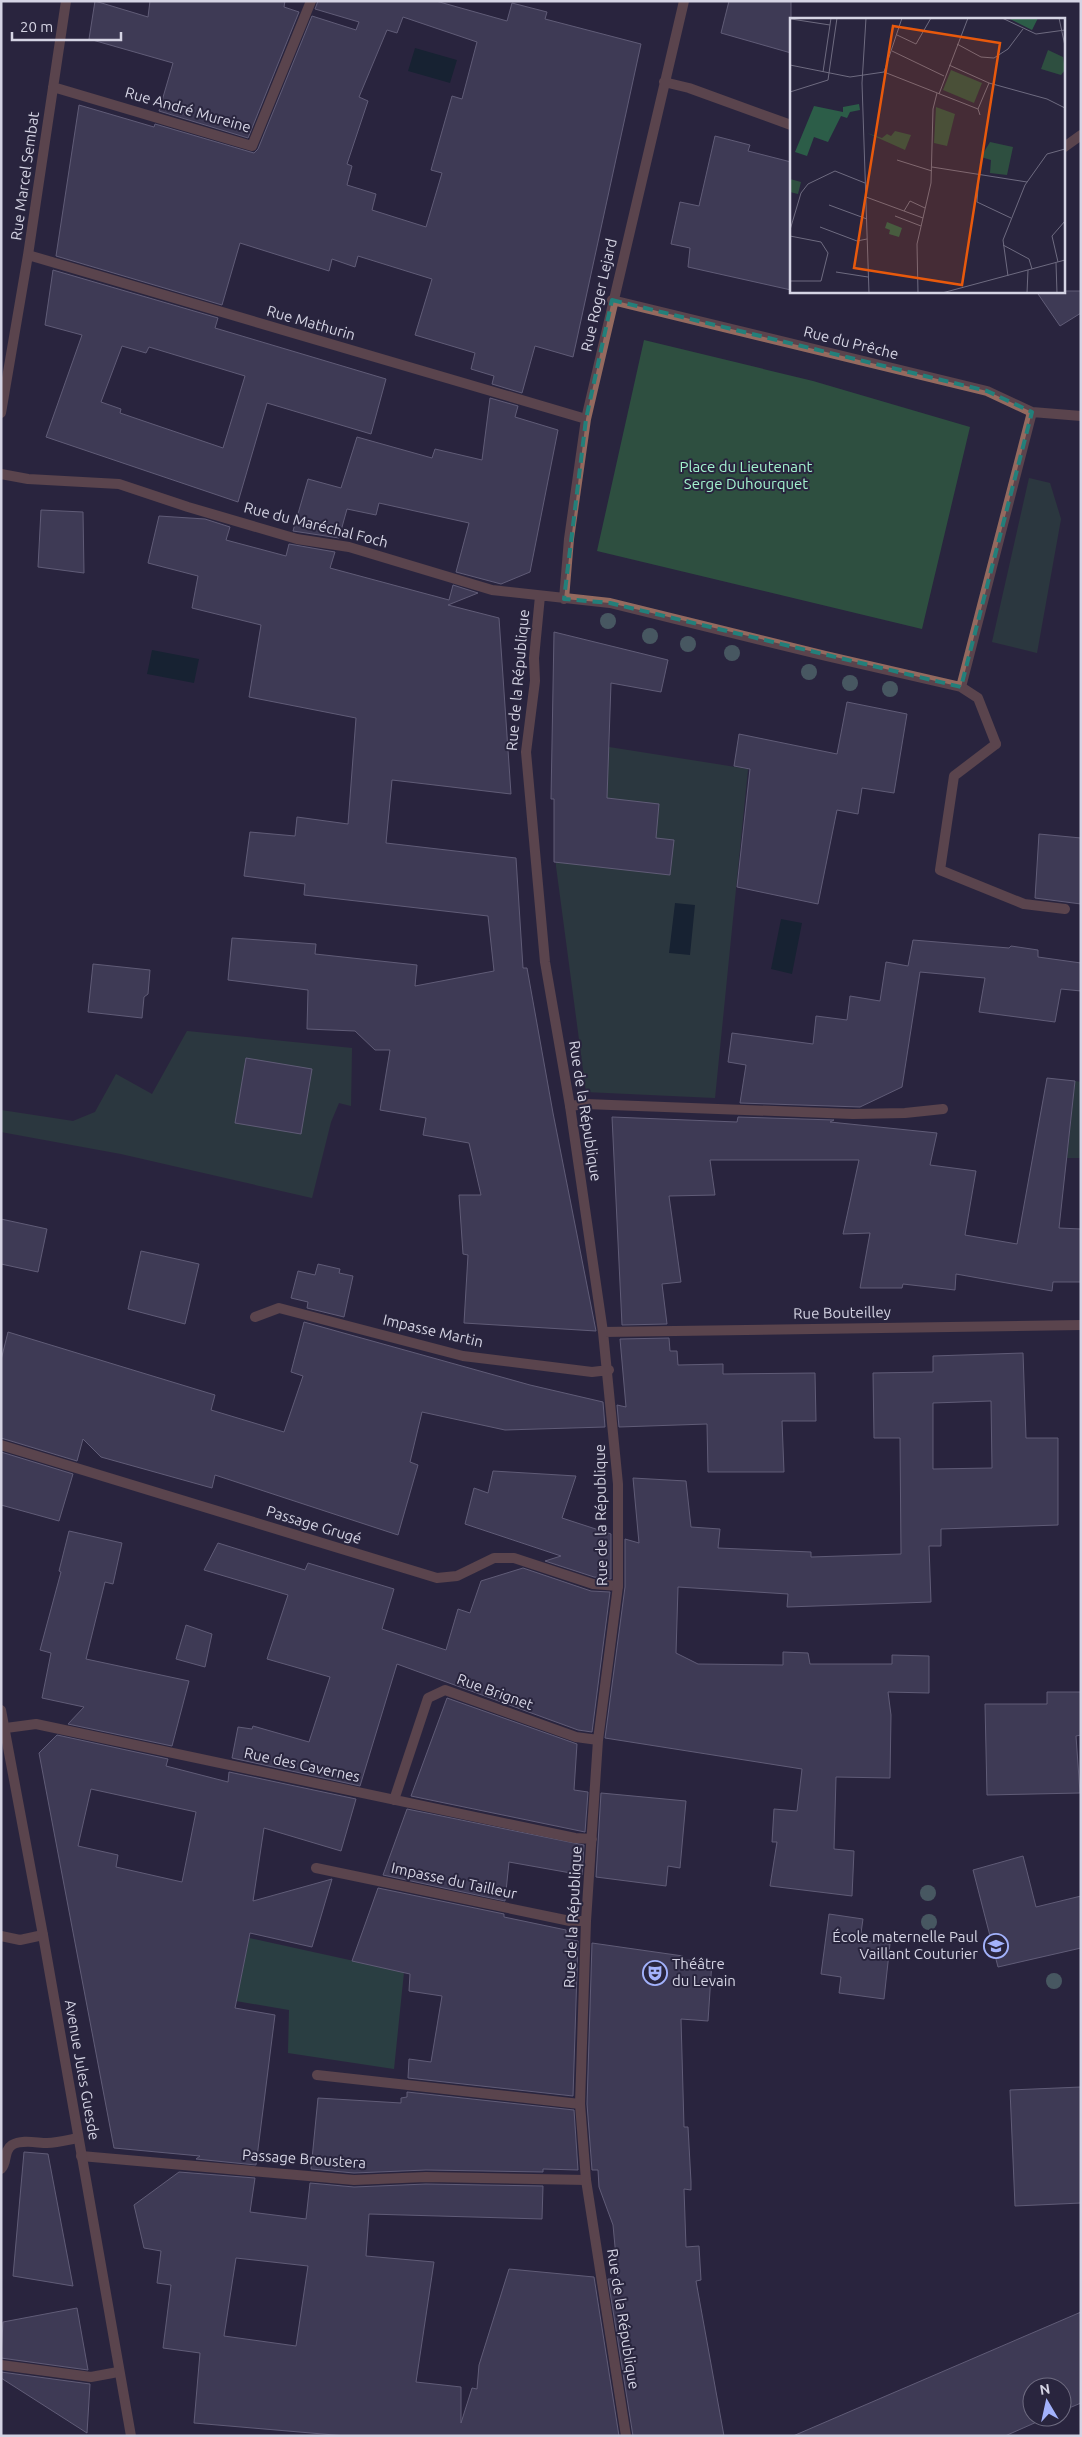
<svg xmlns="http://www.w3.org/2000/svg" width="1082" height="2437" font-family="Ubuntu,sans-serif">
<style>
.green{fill:#2e4f40}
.forest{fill:#2c5d48}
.water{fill:#001f25}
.building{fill:#585671;stroke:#a19ebc;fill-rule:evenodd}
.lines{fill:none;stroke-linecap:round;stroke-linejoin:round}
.service{stroke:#946a5f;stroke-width:10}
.minor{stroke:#946a5f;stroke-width:10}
.tertiary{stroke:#946a5f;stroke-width:10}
.tree{fill:#6c968d}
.marked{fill:none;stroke:#237f7a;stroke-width:4;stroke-dasharray:10 6;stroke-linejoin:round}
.labels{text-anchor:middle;stroke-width:4;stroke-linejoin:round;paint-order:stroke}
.street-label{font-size:15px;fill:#d5d4e4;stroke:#29253e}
.park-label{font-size:15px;fill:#a3f3ce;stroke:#29253e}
.poi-label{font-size:15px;fill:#d5d4e4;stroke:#29253e;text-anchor:end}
.inset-road{fill:none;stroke:#6e6b80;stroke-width:1}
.view{fill:#e8590c;fill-opacity:0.15;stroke:#e8590c;stroke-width:2.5}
.inset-edge{fill:none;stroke:#d5d4e4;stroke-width:2.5}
</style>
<rect width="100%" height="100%" fill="#29253e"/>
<path class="green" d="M644,340L813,381L970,427L922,629L597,551Z
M1029,478L1050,483L1061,519L1037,653L992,642Z
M553,733L609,747L748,769L715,1098L586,1092L556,866Z
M187,1031L352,1048L351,1106L339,1103L331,1122L312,1198L121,1154L1,1132V1110L73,1121L95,1112L116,1074L152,1094Z
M1075,1081L1081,1082V1158H1067Z"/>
<path class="forest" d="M249,1938L404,1972L394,2069L288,2053L289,2010L236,2001Z"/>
<path class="water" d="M415,48L457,60L450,83L408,71Z
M152,650L199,659L194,683L147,674Z
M675,903L695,905L690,955L669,953Z
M781,919L802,923L792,974L771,969Z"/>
<path class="building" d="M95,1L148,17L150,1H285L284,7L299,12L248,138L159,111L173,63L89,39Z
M318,1H436L507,21L512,3L547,12L545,19L641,44L573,357L535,346L522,393L492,384L494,376L471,369L475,353L415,335L432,279L358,256L355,267L332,259L329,271L240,243L222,305L56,256L79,105L154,127L155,124L254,153L258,149L312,16L356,30L359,22L315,9ZM403,17L477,42L462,99L452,96L431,170L442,173L426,227L372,210L376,194L347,185L352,166L347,164L368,101L359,97L387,30L397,33Z
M729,1H791V53L721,33Z
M715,136L750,145L748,151L791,162V290L688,267L690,248L671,244L680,202L699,206Z
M53,270L218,318L215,328L386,379L371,434L267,403L238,502L46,437L82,335L45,325ZM122,346L146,353L149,347L245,376L223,448L120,413L121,409L101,402Z
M1036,291H1081V313L1060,326Z
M490,398L518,406L515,417L558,430L530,572L501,584L456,572L469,523L379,503L376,515L347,509L339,538L293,531L308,479L341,488L357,437L432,458L435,449L482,460Z
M41,510L83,512L84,573L38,567Z
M159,516L205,519L230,527L226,540L286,556L289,544L335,552L330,568L449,600L453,585L478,593L448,605L499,618L511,794L392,780L386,843L516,858L523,968H527L553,1113L596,1331L464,1323L468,1255L463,1254L459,1195H481L469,1143L423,1135L426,1118L380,1110L390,1050H375L355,1031L307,1029L308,990L228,980L232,938L316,944L315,954L417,965L415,986L494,971L488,916L304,895L305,884L244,876L250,832L295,836L297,817L348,824L356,718L249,697L261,625L192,608L198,576L148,563Z
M554,632L668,660L661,692L611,683L607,798L659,804L656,838L674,840L670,875L554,862V799H551Z
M847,702L907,714L894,793L862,788L858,814L837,810L818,904L737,887L750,769L734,766L739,734L837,754Z
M1039,834L1081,838V904L1035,898Z
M913,940L1009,948L1011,946L1038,950V957L1081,963V991L1061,989L1055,1022L979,1012L985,978L920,972L902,1087L860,1107L740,1103L746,1065L728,1062L732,1033L813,1044L816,1016L847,1020L850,996L880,1001L886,962L908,966Z
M93,964L150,970L148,994L144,997L142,1018L88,1012Z
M246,1058L312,1069L301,1134L235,1123Z
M1047,1078L1075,1081L1059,1228L1081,1229V1282H1053L1052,1291L956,1274L955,1290L903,1284L902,1288H860L870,1233L843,1234L859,1160H710L715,1195L669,1196L681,1282L662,1284L667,1324L622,1325L612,1117L737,1122L738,1117L834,1120L830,1122L937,1133L930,1165L976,1171L965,1235L1017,1244Z
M1,1219L47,1229L38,1272L1,1264Z
M141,1251L199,1264L185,1324L128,1309Z
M318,1264L340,1269L339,1273L353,1276L344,1317L307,1308L308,1302L291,1298L298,1271L315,1275Z
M304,1322L530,1385L603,1402L605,1427L505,1430L422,1412L410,1462L418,1465L398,1535L215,1475L212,1488L101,1457L83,1439L77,1461L1,1438V1360L8,1332L215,1395L211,1410L284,1432L303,1376L291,1372Z
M669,1338L670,1351H677L678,1365L723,1364V1374L815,1373L816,1421H782L784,1472H708L707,1424L619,1427L617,1405L626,1407L620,1339Z
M1023,1353L1026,1438H1058V1525L941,1529V1546H929L931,1602L787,1607L788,1594L678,1587L676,1653L698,1664L783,1665V1652L808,1653L810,1664H892V1655L929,1656V1693L888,1692L891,1715L890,1778L836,1777L834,1849L854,1851L852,1896L770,1886L777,1842H772L774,1809L797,1811L802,1769L605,1738L625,1587V1539L639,1543L633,1478L686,1481L691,1527L720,1529L718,1548L811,1552V1557L901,1554L900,1438H874L873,1373L933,1372V1356ZM991,1401L992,1468L933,1469V1403Z
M1,1452L73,1474L59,1521L1,1505Z
M493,1471L576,1476L562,1518L611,1534V1579L594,1577L545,1561L561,1556L465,1524L474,1488L488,1493Z
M69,1531L122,1543L113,1584L105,1582L86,1659L189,1681L172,1746L68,1724L84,1707L42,1698L51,1653L40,1650L61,1572L59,1571Z
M218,1543L305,1570L308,1563L394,1589L382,1629L446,1650L458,1609L470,1613L481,1581L523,1568L591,1591L610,1592L592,1732L578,1730L397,1664L360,1786L232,1758L238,1727L252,1729L253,1726L309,1742L330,1677L267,1659L288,1595L204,1570Z
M186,1625L212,1634L205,1667L176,1659Z
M1047,1692H1081V1735L1076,1736L1080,1793L987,1795L985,1704H1047Z
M447,1698L577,1744L574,1790L588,1792L585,1832L411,1796Z
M57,1735L168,1759L166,1766L228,1782L229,1772L356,1799L341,1851L264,1828L253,1901L332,1879L312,1947L250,1933L235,2008L275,2015L256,2165L196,2159L200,2156L114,2148L39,1753ZM91,1789L196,1812L182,1882L116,1867L118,1855L78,1846Z
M601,1793L686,1801L680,1868L668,1866L666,1886L596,1877Z
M407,1809L584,1845L582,1875L509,1862L505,1901L383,1875Z
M1023,1856L1036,1907L1081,1896V1948L998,1967L973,1870Z
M378,1888L504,1914V1917L566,1930V1939L578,1941L573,2096L408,2078L409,2059L431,2062L442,1996L409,1991L410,1974L352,1961Z
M829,1914L863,1919L860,1940L890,1944L884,1999L839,1993L841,1977L821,1974Z
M592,1943L683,1956V1960L712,1961L708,2021L681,2019L684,2127H688L691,2182V2190L684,2189L686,2247L699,2246L701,2280L696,2281L724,2436H633L608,2279H618L613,2225L599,2187L598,2170H592L587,2104Z
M1081,2087V2203L1015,2206L1010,2090Z
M407,2092L574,2110L578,2170L543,2169V2172L426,2170L354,2173L311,2169L318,2098L401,2103V2098L407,2097Z
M24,2152L48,2154L73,2286L13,2276Z
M179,2172L255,2178L250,2212L306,2219L310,2183L354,2187L426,2184L543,2186L542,2219L369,2214L366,2256L434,2262L416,2382L461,2387V2423L472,2388L477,2389L479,2365L509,2269L594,2277L619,2436H346L194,2423L200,2353L163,2348L171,2285L157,2283L161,2251L144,2248L134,2205ZM236,2258L308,2266L296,2346L224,2336Z
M77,2308L88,2370L1,2358L3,2322Z
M1081,2312V2403L1062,2411V2387H1032V2417H1048L1039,2421L1005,2436H793Z
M1,2372L90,2384L87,2433L1,2378Z"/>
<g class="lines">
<path class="service" d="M996,744L954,776L940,870L1024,904L1065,909
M570,1106L585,1104L853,1114L905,1113L943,1109
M1,1445L437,1578L457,1576L494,1558H514L593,1584L618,1586
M317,2075L580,2104
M81,2156L354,2180L426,2177L586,2180
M1,2365L91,2377L118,2372"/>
<path class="minor" d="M664,82L689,88L791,125
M53,87L252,146L311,1
M1063,148L1081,135
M28,255L586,419
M612,300L987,391L1032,412L1081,416
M1,413L28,255L66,1
M1,474L28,479L119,484L188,507L297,539L349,547L492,590L610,603L826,656L961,687L978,698L996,744
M540,596L534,658L535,681L526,752L545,962L570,1106L603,1332L618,1484V1586L598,1740L586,1921L580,2104L586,2180L626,2436
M564,599L569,539L586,419L684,1
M961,687L1032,412
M255,1317L279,1308L463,1356L592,1372L609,1370
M603,1332L1081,1325
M6,1728L36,1724L575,1838L592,1839
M394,1800L428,1698L445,1690L576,1737L598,1740
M316,1868L570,1921H586
M1,1936L20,1940L43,1935
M1,2169C8,2162 3,2151 12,2145C22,2139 37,2143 47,2143C57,2143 68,2140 78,2138"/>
<path class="tertiary" d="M1,1710L43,1935L131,2436"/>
</g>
<g class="tree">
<circle cx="608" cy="621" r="8"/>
<circle cx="650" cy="636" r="8"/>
<circle cx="688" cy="644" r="8"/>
<circle cx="732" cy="653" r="8"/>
<circle cx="809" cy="672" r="8"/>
<circle cx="850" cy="683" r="8"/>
<circle cx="890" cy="689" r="8"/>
<circle cx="928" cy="1893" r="8"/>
<circle cx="929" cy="1922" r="8"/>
<circle cx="1054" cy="1981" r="8"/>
</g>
<path d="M0 0H1082V2437H0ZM612,300L987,391L1032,412L961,687L610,603L564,599L586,419Z" fill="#29253e" fill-opacity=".55" fill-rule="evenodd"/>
<path class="marked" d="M612,300L987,391L1032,412L961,687L610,603L564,599L586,419Z"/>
<defs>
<symbol id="school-ring" viewBox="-11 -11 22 22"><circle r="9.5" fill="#29253e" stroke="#a3b2fc" stroke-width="1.5"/><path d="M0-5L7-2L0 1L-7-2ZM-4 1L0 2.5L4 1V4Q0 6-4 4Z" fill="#a3b2fc"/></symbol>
<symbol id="theatre-ring" viewBox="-11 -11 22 22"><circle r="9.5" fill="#29253e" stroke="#a3b2fc" stroke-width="1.5"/><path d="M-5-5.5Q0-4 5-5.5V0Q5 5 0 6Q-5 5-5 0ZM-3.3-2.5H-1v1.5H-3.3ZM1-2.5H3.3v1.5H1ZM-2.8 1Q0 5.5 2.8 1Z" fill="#a3b2fc"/></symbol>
</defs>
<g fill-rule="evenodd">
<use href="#school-ring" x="982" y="1932" width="28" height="28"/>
<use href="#theatre-ring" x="641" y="1959" width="28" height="28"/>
</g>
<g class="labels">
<g class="street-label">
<text transform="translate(188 110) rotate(16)" y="5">Rue André Mureine</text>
<text transform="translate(25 176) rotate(-82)" y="5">Rue Marcel Sembat</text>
<text transform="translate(599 295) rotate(-77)" y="5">Rue Roger Lejard</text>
<text transform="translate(311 323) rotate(16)" y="5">Rue Mathurin</text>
<text transform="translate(851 343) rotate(14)" y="5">Rue du Prêche</text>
<text transform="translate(316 525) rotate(14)" y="5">Rue du Maréchal Foch</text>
<text transform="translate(518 680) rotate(-85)" y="5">Rue de la République</text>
<text transform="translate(585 1111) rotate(81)" y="5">Rue de la République</text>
<text transform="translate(842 1313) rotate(-1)" y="5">Rue Bouteilley</text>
<text transform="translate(433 1331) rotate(13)" y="5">Impasse Martin</text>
<text transform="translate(601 1515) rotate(-91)" y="5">Rue de la République</text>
<text transform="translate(314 1525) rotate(17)" y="5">Passage Grugé</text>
<text transform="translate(495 1692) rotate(20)" y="5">Rue Brignet</text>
<text transform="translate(302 1765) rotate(12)" y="5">Rue des Cavernes</text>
<text transform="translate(454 1881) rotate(12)" y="5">Impasse du Tailleur</text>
<text transform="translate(573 1917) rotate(-87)" y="5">Rue de la République</text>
<text transform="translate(82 2070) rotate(80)" y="5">Avenue Jules Guesde</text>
<text transform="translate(304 2159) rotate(4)" y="5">Passage Broustera</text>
<text transform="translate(623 2319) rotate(81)" y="5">Rue de la République</text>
</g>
<g class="park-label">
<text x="746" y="472">Place du Lieutenant<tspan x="746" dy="17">Serge Duhourquet</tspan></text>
</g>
<g class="poi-label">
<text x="978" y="1942">École maternelle Paul<tspan x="978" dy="17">Vaillant Couturier</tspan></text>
<text x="672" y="1969" text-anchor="start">Théâtre<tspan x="672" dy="17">du Levain</tspan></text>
</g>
</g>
<g transform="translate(790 18)">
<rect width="275" height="275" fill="#29253e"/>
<path d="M258,32L273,39L275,52L271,57L251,51ZM161,52L192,65L184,85L153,72ZM146,89L165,96L157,128L144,125ZM105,113L121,117L115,132L77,115L92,120L97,116L101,118ZM200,124L223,129L217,157L200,155L201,142L191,139ZM0,161L11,164L8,176L0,174Z" fill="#2e4f40"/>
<path d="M218,0H248L242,12ZM69,86L70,92L60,94L57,100L51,98L38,124L24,119L17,138L5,134L24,88L53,94V89ZM97,204L112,210L109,219L99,216L100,212L95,210Z" fill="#2c5d48"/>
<path class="inset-road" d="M76,0L72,65L79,275M212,0L246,16L275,12M269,0L275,28M1,1L40,7M107,17L126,26L141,0M167,26L191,39L204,40L218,31L233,11M102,33L154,58M0,47L60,59L94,54L188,91L190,97M159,47L199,65L257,81L275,90M33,54L41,0M94,54L112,0M0,74L38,62L47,0M149,76L178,0M188,91L199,65M107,142L142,153M142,149L237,164M189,156L187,184L221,200M76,179L133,200M39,187L77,201M114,193L120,183L135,190M105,198L131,208M30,209L67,223L77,221M0,212L11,175L18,166L45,153L75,165M0,218L31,224L38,235L31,263H0M213,227L239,241L242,251M268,244L262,218L275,203M266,245L267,275M46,254L78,259M218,258L213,222L235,167L257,136L275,131M128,275L127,226L141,165L143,91L147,75M152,275L275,242M237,275L238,252"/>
<path class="view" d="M103,8L210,25L172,267L64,250Z"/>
<rect width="275" height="275" class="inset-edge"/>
</g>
<rect width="1082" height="2437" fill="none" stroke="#d5d4e4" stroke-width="5"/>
<g transform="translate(1047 2402) rotate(351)"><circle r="24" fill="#29253e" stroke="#6e6b80"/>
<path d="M0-4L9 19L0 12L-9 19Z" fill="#a3b2fc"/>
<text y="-8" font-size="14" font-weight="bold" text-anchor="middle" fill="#d5d4e4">N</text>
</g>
<path d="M12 32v8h109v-8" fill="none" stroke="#d5d4e4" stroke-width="2.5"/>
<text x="20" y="32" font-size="15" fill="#d5d4e4" stroke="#29253e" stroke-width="4" paint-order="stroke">20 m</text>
</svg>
